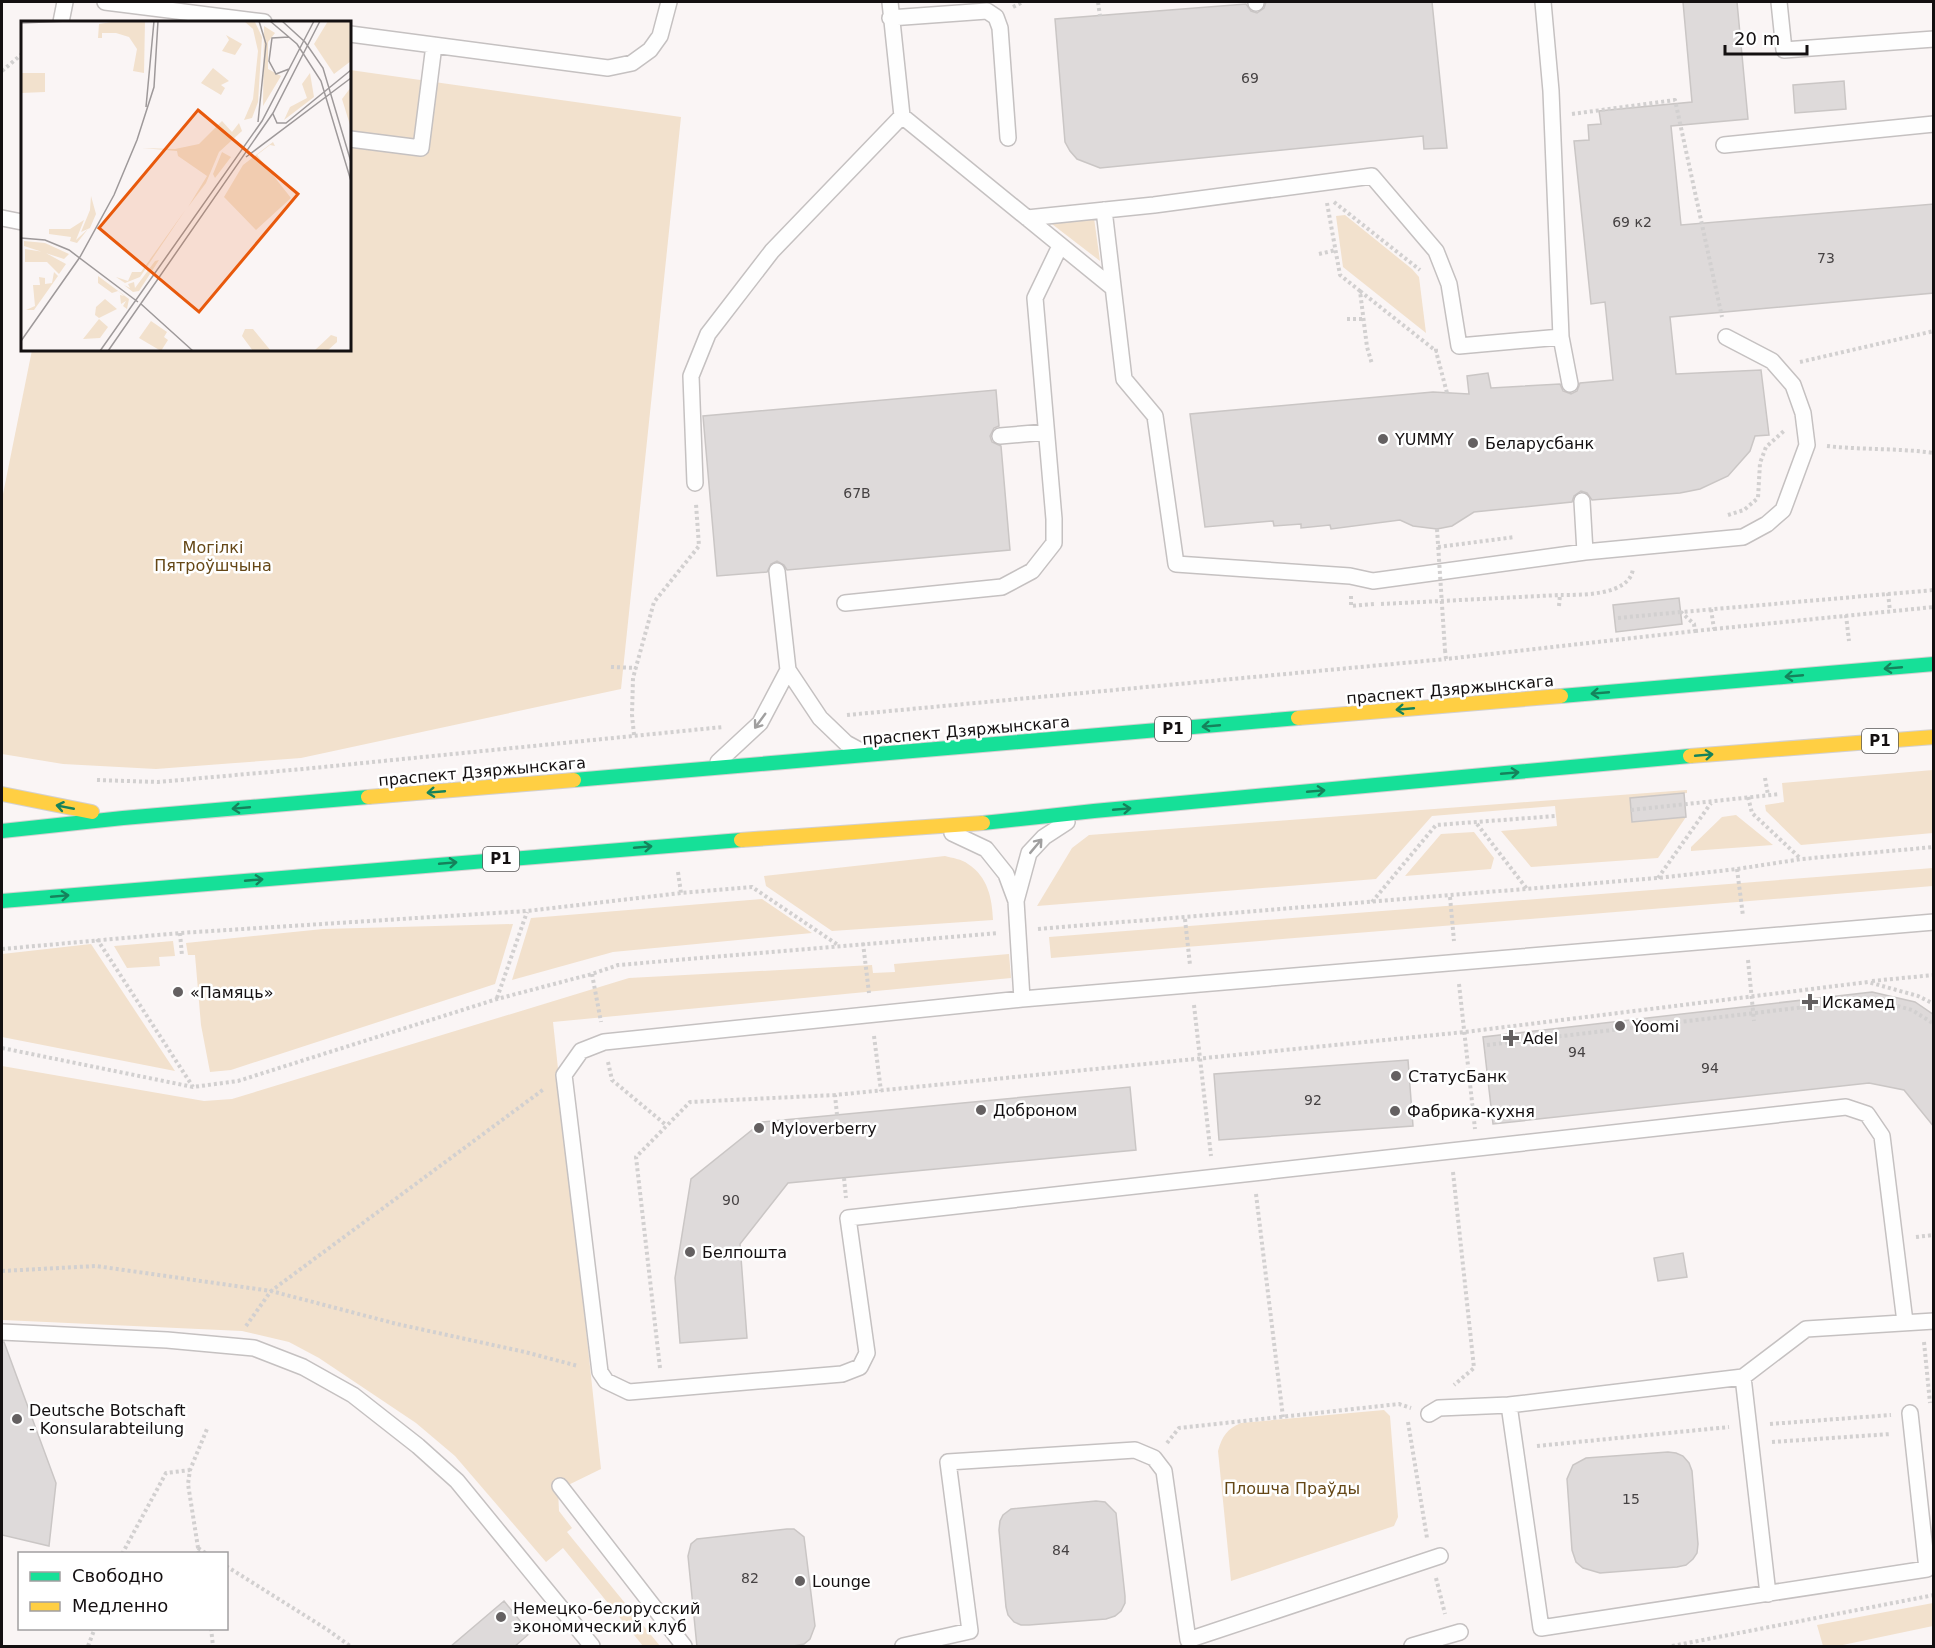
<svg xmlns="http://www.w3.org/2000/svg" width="1935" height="1648" font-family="'DejaVu Sans',sans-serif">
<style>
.green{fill:#f2e1cd}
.building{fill:#dedada;stroke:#cac6c5;stroke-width:1.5}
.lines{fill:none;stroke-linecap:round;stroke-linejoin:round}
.lane-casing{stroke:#c5c1c1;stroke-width:18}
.fast-casing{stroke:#d3d0d0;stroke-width:16}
.slow-casing{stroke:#d3d0d0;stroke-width:16}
.path{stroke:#d2d0d0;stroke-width:4;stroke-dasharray:3 3;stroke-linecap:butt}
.lane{stroke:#fefefe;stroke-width:15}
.fast{stroke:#16e098;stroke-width:14}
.slow{stroke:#ffcf43;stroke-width:14}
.path-bridge{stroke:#d2d0d0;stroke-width:4;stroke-dasharray:3 3;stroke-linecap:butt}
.oneway{stroke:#15825b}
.oneway2{stroke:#a09f9f}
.poi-dot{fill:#646061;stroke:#fff;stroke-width:2}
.labels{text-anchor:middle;stroke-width:5;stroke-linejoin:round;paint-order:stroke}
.number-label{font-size:14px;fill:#464243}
.shield{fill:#fff;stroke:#5a5858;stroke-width:1.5}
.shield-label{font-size:15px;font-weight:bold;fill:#141011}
.poi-label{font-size:16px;fill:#141011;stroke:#fff;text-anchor:start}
.park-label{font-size:16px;fill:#654716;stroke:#fff}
.street-label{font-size:16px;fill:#141011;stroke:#fff}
.inset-road{fill:none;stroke:#9e999a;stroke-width:1.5}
.view{fill:#e8590c;fill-opacity:0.15;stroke:#e8590c;stroke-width:3}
.inset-edge{fill:none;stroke:#141011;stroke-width:3}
</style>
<rect width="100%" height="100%" fill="#faf5f5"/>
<path class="green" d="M350,70L681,117L621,689L301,758L156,769L63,764L2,754V499L32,350H350Z
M1345,215L1412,269L1419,277L1426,333L1343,267L1336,216Z
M1094,218L1100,261L1048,221Z
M1933,770V833L1801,845L1766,811L1765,805L1784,802L1782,783Z
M1687,790V793L1630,798L1633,822L1686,817L1658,858L1531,867L1501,831L1557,826L1555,806L1432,816L1376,879L1037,906L1072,848L1089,835Z
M1736,815L1773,845L1691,851V847L1722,817Z
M1474,832L1494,858L1491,869L1405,876L1441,834Z
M945,856C952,858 962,859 968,864C988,877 992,898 993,920L832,931L766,886L764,876Z
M1933,868V886L1051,958L1049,937Z
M762,899L812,933L613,952L512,980L531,918Z
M513,924L495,984L231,1070L210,1072L201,1025L195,955H188L186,943L323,929Z
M173,941L175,956L159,957L160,966L127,968L114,946Z
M91,944L175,1071L2,1037V954Z
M1009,954L1011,978L553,1022L601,1469L558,1490L559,1511L572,1528L567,1532L660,1646H643L563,1548L546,1562L455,1456L416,1423L319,1358L289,1342L242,1331L3,1320L2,1066L204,1101L232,1099L629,978L872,965L873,973L895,972L894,964Z
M1384,1410L1390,1416L1398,1517L1394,1526L1231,1581L1218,1451C1222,1436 1227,1429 1241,1423Z
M1933,1603V1626L1838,1646H1823L1817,1625Z"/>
<path class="building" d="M1266,2H1432L1447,148L1424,149L1423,136L1100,168L1077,159L1070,151L1065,142L1055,19L1246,4L1251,11L1257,13L1264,8Z
M1683,2H1737L1748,119L1671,126L1681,225L1934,204V293L1670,317L1676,374L1761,370L1769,435L1755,436L1750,451L1728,476L1700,489L1680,493L1592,500L1587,493L1581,491L1574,496L1572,502L1474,512L1452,526L1437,529L1413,526L1400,520L1331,529L1330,525L1301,528V524L1274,526L1273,521L1205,527L1190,414L1433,392L1469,394L1467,376L1488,373L1491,388L1560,384L1563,391L1571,394L1577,391L1580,383L1613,380L1605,302L1591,304L1574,141L1589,140L1588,125L1601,124L1599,111L1692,102Z
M1844,81L1846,109L1795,113L1793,85Z
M996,390L999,426L994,428L990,436L992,442L1001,446L1010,550L787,570L784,565L777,561L771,564L767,572L717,576L703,416Z
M1679,598L1682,624L1616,632L1613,605Z
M1684,793L1686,817L1632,822L1630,798Z
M1872,992L1915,1002L1934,1015V1127L1904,1090L1869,1083L1493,1124L1483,1037Z
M1408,1060L1413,1126L1219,1140L1214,1074Z
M1130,1087L1136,1150L788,1183L740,1244L747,1338L680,1343L675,1278L691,1179L762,1122Z
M1683,1253L1687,1277L1658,1281L1654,1258Z
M2,1342H4L56,1483L49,1546L2,1535Z
M1668,1452L1676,1453L1683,1456L1689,1463L1692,1471L1698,1544L1697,1553L1693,1559L1686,1565L1677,1567L1600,1573L1583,1568L1576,1562L1572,1550L1567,1479L1573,1465L1586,1458Z
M1096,1501L1105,1502L1116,1513L1125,1596V1603L1121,1611L1115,1616L1106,1619L1029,1625H1021L1014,1622L1008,1615L1006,1607L999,1530L1000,1521L1003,1515L1011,1509Z
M787,1529H794L804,1537L815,1626L810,1639L804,1644L788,1647H697L688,1556L691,1544L697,1539Z
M504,1601L530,1633L514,1647H450Z"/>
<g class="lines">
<defs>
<path id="lane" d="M105,2L264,22
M890,2L902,116L1113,288
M1256,2V3
M1779,2L1784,50L1934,39
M890,18L987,11L996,17L1000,28L1008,138
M61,22L65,2
M350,34L608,68L632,63L650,50L660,36L669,2
M350,139L421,148L434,45
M1724,145L1934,124
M1104,210L1124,379L1155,416L1176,564L1350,576L1373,581L1585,552L1743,537L1767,524L1783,510L1807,445L1803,413L1793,385L1772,361L1726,337
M2,218L22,222
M1027,218L1154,205L1372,176L1436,251L1449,284L1459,346L1561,337L1551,91L1543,2
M1561,337L1570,384
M1000,436L1046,432
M695,483L691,376L708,334L772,251L902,116
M1582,501L1585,552
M777,571L788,670L820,718L846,743L859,750
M845,603L1002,587L1032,571L1054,543V519L1035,298L1060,246
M718,762L760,723L788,670
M952,833L986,849L1006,874L1016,901L1022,999
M1016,901L1029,853L1044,837L1067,822
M1905,1322L1882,1136L1867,1114L1846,1107L848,1218L867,1353L860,1367L842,1374L629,1392L606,1381L600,1372L564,1075L581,1051L604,1042L1022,999L1934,922
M2,1332L167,1340L254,1348L303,1367L353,1395L418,1446L457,1481L592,1646
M1743,1377L1768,1594
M1509,1405L1541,1628L1927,1569L1910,1413
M1429,1414L1439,1408L1509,1405L1743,1377L1806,1329L1934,1321
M560,1486L684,1646
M903,1646L970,1631L948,1462L1135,1450L1154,1458L1164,1471L1188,1640L1440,1556
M1412,1646L1460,1632"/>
<path id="fast" d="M1561,696L1934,664
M574,780L1298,718
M983,823L1094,811L1690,756
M2,831L123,818L368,797
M2,901L741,840"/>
<path id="slow" d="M1298,718L1561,696
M1690,756L1934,737
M2,794L92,812
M368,797L574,780
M741,840L983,823"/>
</defs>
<use href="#lane" class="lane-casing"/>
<use href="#fast" class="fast-casing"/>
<use href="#slow" class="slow-casing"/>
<path class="path" d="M1098,2L1100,16
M1013,7L1023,2
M2,71L22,54
M1572,114L1675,100L1722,317
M1334,202L1420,270
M1327,203L1340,275L1360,291L1367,347L1372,364
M1319,254L1336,250
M1360,291L1436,351V348
M1347,319H1363
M1437,355L1447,393
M1800,362L1934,331
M1827,446C1862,450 1898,448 1934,453
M1728,515L1744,510L1758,498L1760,463L1766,447L1785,430
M1438,547L1515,537
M1888,593L1890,611
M1351,596V606L1374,604
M1381,604L1560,595
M1559,606L1560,595C1580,595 1631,596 1633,568
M1846,615L1849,641
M1618,618L1681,612
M1714,629L1934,607
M1695,631L1714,629L1711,609
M1445,650L1446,659L1695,631L1694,624L1681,612L1934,590
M611,667L636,668
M847,715L1446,659
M634,735L632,715L633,678L654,602L699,546L696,504
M1765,778L1768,795
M97,780L158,782L303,769L723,727
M1748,797L1752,813L1801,859
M1631,810L1780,794
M1477,824L1527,889
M1737,869L1743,916
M678,872L681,893
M1658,878L1711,803
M1450,897L1454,941
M1372,902L1436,825L1556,816
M1185,919L1190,965
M1038,929L1658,878L1737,869L1802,859L1934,847
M180,933L182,956
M97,939L193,1087
M863,943L869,993
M2,949L180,933L527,911L681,893L752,887L838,945
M1748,960L1754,1021
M592,974L601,1022
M1872,981L1934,975
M1459,984L1475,1129
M497,998L527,912
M1194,1005L1211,1156
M874,1036L881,1091
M1487,1045L1872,999L1912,1010L1934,1024
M2,1048L193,1087L238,1081L497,999L592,974L618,965L998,933
M608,1062L612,1080L666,1125
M837,1115L835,1095L1465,1032L1868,982L1918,996L1934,1004
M1453,1172L1474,1368L1454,1385
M844,1178L846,1198
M1256,1194L1283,1417
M1916,1237L1934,1235
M2,1271L96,1266L271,1291L397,1324L525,1352L578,1366
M246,1326L271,1291L544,1089
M1924,1342L1930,1403
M660,1368L636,1157L690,1102L835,1095
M1408,1422L1427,1538
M1770,1424L1891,1415
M1772,1442L1891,1434
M1167,1443L1179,1428L1399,1404L1411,1408
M1537,1446L1729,1427
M198,1548L207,1554
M122,1554L166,1473L190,1470
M199,1554L188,1484L190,1470L207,1429
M226,1566L328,1630L350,1646
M1436,1578L1445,1614
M211,1628L213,1646
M88,1646L95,1628
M1672,1646L1934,1595"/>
<use href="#lane" class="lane"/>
<use href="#fast" class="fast"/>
<use href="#slow" class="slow"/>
<path class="path-bridge" d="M1437,529L1445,650"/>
</g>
<defs><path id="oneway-shaft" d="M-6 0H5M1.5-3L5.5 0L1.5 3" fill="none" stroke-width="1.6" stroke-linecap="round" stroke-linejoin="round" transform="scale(1.5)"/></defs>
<g class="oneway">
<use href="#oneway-shaft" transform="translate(1893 668) rotate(175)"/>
<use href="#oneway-shaft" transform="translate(1794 676) rotate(175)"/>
<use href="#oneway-shaft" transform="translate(1600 693) rotate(175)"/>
<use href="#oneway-shaft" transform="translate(1405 709) rotate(175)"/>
<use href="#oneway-shaft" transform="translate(1211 726) rotate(175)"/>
<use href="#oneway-shaft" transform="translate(1704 755) rotate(-5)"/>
<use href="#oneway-shaft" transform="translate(1510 773) rotate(-5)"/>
<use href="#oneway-shaft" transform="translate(1316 791) rotate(-5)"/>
<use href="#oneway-shaft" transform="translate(436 792) rotate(175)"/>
<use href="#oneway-shaft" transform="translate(65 807) rotate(-169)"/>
<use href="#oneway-shaft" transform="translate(241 808) rotate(175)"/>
<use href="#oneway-shaft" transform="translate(1122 809) rotate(-5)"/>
<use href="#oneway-shaft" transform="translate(643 847) rotate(-5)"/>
<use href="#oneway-shaft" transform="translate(448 863) rotate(-5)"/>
<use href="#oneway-shaft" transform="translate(254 880) rotate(-5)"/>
<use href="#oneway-shaft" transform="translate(60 896) rotate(-5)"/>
</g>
<g class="oneway2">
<use href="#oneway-shaft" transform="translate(760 721) rotate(126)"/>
<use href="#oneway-shaft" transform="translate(1036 846) rotate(-50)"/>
</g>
<g class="poi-dot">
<circle cx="1383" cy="439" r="6"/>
<circle cx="1473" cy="443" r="6"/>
<circle cx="178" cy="992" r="6"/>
<path d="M1807 993h6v6h6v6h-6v6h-6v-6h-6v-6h6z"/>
<circle cx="1620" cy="1026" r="6"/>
<path d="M1508 1029h6v6h6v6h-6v6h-6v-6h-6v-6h6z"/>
<circle cx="1396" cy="1076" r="6"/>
<circle cx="981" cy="1110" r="6"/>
<circle cx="1395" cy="1111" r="6"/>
<circle cx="759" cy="1128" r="6"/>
<circle cx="690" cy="1252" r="6"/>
<circle cx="17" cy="1419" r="6"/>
<circle cx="800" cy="1581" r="6"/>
<circle cx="501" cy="1617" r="6"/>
</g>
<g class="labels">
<g class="number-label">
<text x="1250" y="83">69</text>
<text x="1632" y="227">69 к2</text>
<text x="1826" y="263">73</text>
<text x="857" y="498">67В</text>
<text x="1577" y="1057">94</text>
<text x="1710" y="1073">94</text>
<text x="1313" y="1105">92</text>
<text x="731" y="1205">90</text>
<text x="1631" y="1504">15</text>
<text x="1061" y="1555">84</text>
<text x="750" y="1583">82</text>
</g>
<g class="shield">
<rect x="1155" y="717" width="36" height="24" rx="4.5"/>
<rect x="1862" y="729" width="36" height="24" rx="4.5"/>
<rect x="483" y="847" width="36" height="24" rx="4.5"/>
</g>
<g class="shield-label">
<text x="1173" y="734">Р1</text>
<text x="1880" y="746">Р1</text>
<text x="501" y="864">Р1</text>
</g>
<g class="poi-label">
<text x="1395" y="445">YUMMY</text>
<text x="1485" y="449">Беларусбанк</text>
<text x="190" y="998">«Памяць»</text>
<text x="1822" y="1008">Искамед</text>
<text x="1632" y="1032">Yoomi</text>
<text x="1523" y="1044">Adel</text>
<text x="1408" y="1082">СтатусБанк</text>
<text x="993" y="1116">Доброном</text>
<text x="1407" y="1117">Фабрика-кухня</text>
<text x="771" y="1134">Myloverberry</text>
<text x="702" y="1258">Белпошта</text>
<text x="29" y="1416">Deutsche Botschaft<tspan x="29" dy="18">- Konsularabteilung</tspan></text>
<text x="812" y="1587">Lounge</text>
<text x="513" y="1614">Немецко-белорусский<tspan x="513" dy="18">экономический клуб</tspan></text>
</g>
<g class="park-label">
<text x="213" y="553">Могілкі<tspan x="213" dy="18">Пятроўшчына</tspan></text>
<text x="1292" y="1494">Плошча Праўды</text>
</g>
<g class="street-label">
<text transform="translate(1450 689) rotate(-5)" y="6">праспект Дзяржынскага</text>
<text transform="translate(966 730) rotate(-5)" y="6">праспект Дзяржынскага</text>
<text transform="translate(482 771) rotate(-5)" y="6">праспект Дзяржынскага</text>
</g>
</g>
<g transform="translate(21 21)">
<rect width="330" height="330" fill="#faf5f5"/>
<path d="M96,0H124L123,52L112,50L116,28L108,16L95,12H81V17H77L78,3ZM223,0L234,1L241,16L237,81L231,97L223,99L232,78L237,30L232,8ZM307,0H330V40L313,53L293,23ZM243,5L254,12L247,21V48L260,55L242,85ZM205,14L221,23L214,34L201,30L208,19ZM192,47L208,60L200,64L204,67L200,74L180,62ZM0,52H24V71L0,72ZM289,52L293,76L263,99L269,86L286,77L281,63ZM330,66V102L329,104L321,78ZM201,100L211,111L218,102L221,110L198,131L185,162L167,186L186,155L157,135L156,130L121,127L154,128L178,123ZM252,121L254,125L249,124L236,134L270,177L235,209L203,176L222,144ZM201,131L210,136L194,157L192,153ZM70,175L75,193L69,207L60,211L69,189ZM165,188L119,256L104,262L95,256L107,260L111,251H120ZM63,199L55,219L67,208L56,222L49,220L50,216L28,213V208H49ZM3,220L24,222L48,233L43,238L3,225ZM4,228L23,231L45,243L38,253L26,241H4ZM138,239L118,270L112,271L103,264L109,267L107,263L113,261L114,267L134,240ZM33,251L37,255L13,289H5L14,285L12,264H19L18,256L24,257V263L31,262ZM77,255L108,278L106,288L102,285L105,280L100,283L99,274L103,275L97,270L91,272L77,262ZM84,278L96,288L78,297L74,294L75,286ZM78,298L87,306L79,317L62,318ZM130,300L146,311L143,316L147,319L140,330L118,317ZM224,308H232L250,330H232L221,315ZM310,314L316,316V321L306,330H293Z" fill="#f2e1cd"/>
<path class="inset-road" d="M249,0L276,23L300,60L330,160M261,0L284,21L302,47L330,141M0,2L48,0M268,48L255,53L248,40L251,17L268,16M125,86L133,0M252,93L256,102H265L330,49M237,101L245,23L238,0M225,136L330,57M0,217L24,219L48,229L117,281M59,236L93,174L116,119L133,66L137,0M120,283L172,330M0,320L59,236M79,330L241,100L293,0M87,330L252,92L299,0"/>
<path class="view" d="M177,89L277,173L178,291L78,207Z"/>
<rect width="330" height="330" class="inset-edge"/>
</g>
<rect width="1935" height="1648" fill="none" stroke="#141011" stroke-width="6"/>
<rect x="18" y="1552" width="210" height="78" fill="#ffffff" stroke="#a19fa0" stroke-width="1.5"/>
<rect x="30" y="1572" width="30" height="9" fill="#16e098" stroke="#a19fa0" stroke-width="1.5"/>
<text x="72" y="1582" font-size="18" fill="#141011">Свободно</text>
<rect x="30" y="1602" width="30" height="9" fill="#ffcf43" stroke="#a19fa0" stroke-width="1.5"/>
<text x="72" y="1612" font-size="18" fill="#141011">Медленно</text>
<path d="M1725 45v9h82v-9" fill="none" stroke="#141011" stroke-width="3"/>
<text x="1734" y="45" font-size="18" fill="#141011" stroke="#ffffff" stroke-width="4.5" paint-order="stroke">20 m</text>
</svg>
